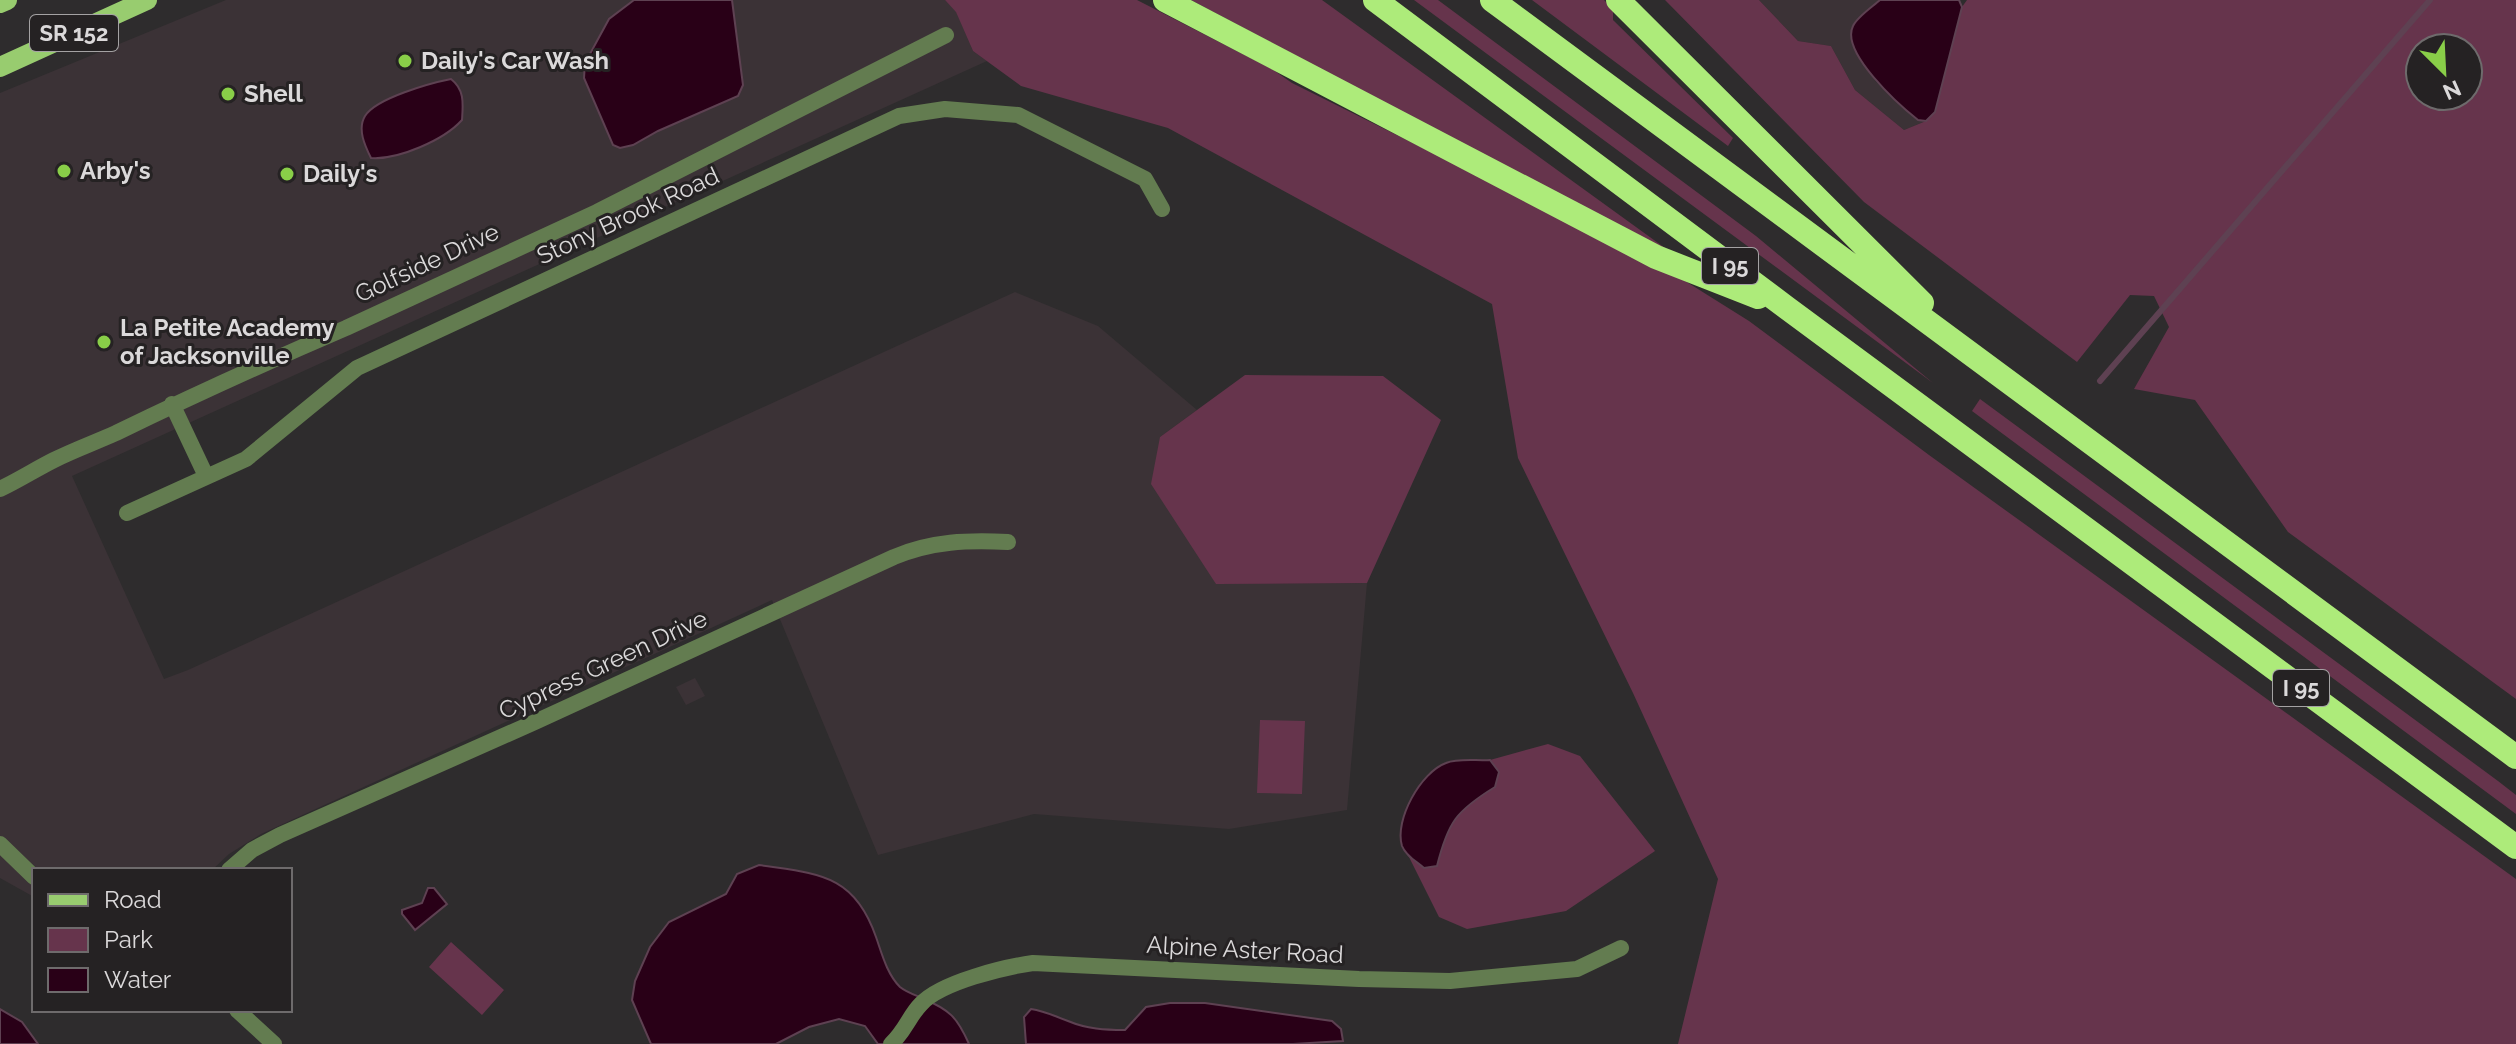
<svg xmlns="http://www.w3.org/2000/svg" width="2516" height="1044" font-family="Raleway,sans-serif">
<style>
.built{fill:#3b3236}
.green{fill:#66344c;fill-rule:evenodd}
.water{fill:#290017;stroke:#5e4152;stroke-width:2}
.lines{fill:none;stroke-linecap:round;stroke-linejoin:round}
.stream{stroke:#5e4152;stroke-width:6}
.minor{stroke:#637c50;stroke-width:16}
.primary{stroke:#98cc6f;stroke-width:20}
.motorway{stroke:#adeb7a;stroke-width:24}
.poi-dot{fill:#89ce48;stroke:#252223;stroke-width:3}
.labels{text-anchor:middle;stroke-width:6;stroke-linejoin:round;paint-order:stroke}
.shield{fill:#252223;stroke:#a4a2a3;stroke-width:2}
.shield-label{font-size:22px;font-weight:bold;fill:#dbd9da}
.poi-label{font-size:24px;font-weight:bold;fill:#dbd9da;stroke:#252223;text-anchor:start}
.street-label{font-size:24px;fill:#dbd9da;stroke:#252223}
</style>
<rect width="100%" height="100%" fill="#2e2c2d"/>
<path class="built" d="M226,0H945L956,11L973,51L987,61L72,476L164,679L188,670L1015,292L1098,326L1197,410L1160,437L1216,584L1367,583L1347,810L1229,829L1034,814L878,855L772,600L261,834L229,854L212,870H34V897L0,878V93Z
M1759,0H1880L1853,25L1875,81L1918,120L1926,121L1904,130L1855,90L1831,46L1798,41Z
M695,678L705,696L686,705L676,687Z"/>
<path class="green" d="M945,0H1137L1272,69L1292,83L1666,269L1749,321L1929,455L2516,879V1044H1678L1718,879L1633,693L1518,458L1492,304L1168,128L1021,86L973,51L956,12Z
M1191,0H1322L1683,261Z
M1414,0H1438L1756,236L1933,383Z
M1532,0H1604L1613,9V20L1733,138L1728,146Z
M1665,0H1759L1798,41L1831,46L1855,90L1904,130L1926,121L1935,112L1962,7L1967,0H2516V699L2288,532L2195,400L2134,389L2169,327L2154,296L2130,295L2077,362L1864,202ZM2420,48H2468V96H2420Z
M1245,375L1383,376L1441,420L1367,583L1216,584L1151,484L1160,437Z
M1980,399L2498,781L2516,795V814L1972,411Z
M1260,720L1305,721L1302,794L1257,793Z
M1548,744L1580,756L1655,851L1566,911L1467,929L1439,917L1408,855L1424,867L1437,866C1448,819 1455,813 1495,787L1499,772L1490,760Z
M451,942L504,990L482,1015L429,967Z"/>
<path class="water" d="M634,0H732L743,85L738,96L658,131L633,145L620,148L613,145L584,78L585,63L609,19Z
M1880,0H1959L1962,7L1935,112L1926,121L1918,120C1899,105 1840,52 1853,26C1857,17 1872,7 1880,0Z
M451,79C465,90 463,104 462,120C444,140 398,160 371,158C365,146 357,129 365,116C376,98 431,83 451,79Z
M1490,760L1499,772L1495,787C1456,811 1448,822 1437,866L1424,868C1416,861 1406,856 1402,846C1394,820 1421,772 1446,763C1458,758 1477,761 1490,760Z
M759,865C817,874 854,873 876,937C882,954 887,974 900,987C906,992 915,995 922,998C950,1010 957,1017 969,1044H878L865,1026L839,1019L809,1027L776,1044H651L632,1000L635,981L650,947L669,922L726,894L737,874Z
M428,888H434L447,904L415,930L402,914V910L422,903Z
M1170,1003H1205L1332,1021L1341,1029L1343,1041L1293,1044H1026L1024,1017L1031,1009C1045,1011 1054,1016 1068,1021C1087,1029 1105,1030 1125,1030L1146,1007Z
M0,1009L22,1022L38,1044H0Z"/>
<g class="lines">
<path class="stream" d="M2100,381L2430,0"/>
<path class="minor" d="M172,404L206,476
M0,489C19,480 36,469 54,460C74,450 96,442 116,433C192,396 269,361 346,328L597,212L946,35
M127,513L246,459L357,368L899,116L945,109L1018,115L1145,179L1162,209
M0,844L34,877
M229,870L252,850L280,835L535,722L894,557C932,541 968,540 1008,542
M237,1010L274,1044
M891,1044C906,1030 909,1016 921,1004C941,982 1005,967 1033,963L1359,979L1450,981L1577,969L1621,948"/>
<path class="primary" d="M0,3L7,0
M0,67L147,0"/>
<path class="motorway" d="M1165,0L1656,257L1758,297
M1375,0L1787,308L2516,847
M1492,0L2516,757
M1618,0L1922,303"/>
</g>
<g class="poi-dot">
<circle cx="405" cy="61" r="8"/>
<circle cx="228" cy="94" r="8"/>
<circle cx="64" cy="171" r="8"/>
<circle cx="287" cy="174" r="8"/>
<circle cx="104" cy="342" r="8"/>
</g>
<g class="labels">
<g class="shield">
<rect x="30" y="15" width="88" height="36" rx="6"/>
<rect x="1702" y="248" width="56" height="36" rx="6"/>
<rect x="2273" y="670" width="56" height="36" rx="6"/>
</g>
<g class="shield-label">
<text x="74" y="41">SR 152</text>
<text x="1730" y="274">I 95</text>
<text x="2301" y="696">I 95</text>
</g>
<g class="poi-label">
<text x="421" y="69">Daily's Car Wash</text>
<text x="244" y="102">Shell</text>
<text x="80" y="179">Arby's</text>
<text x="303" y="182">Daily's</text>
<text x="120" y="336">La Petite Academy<tspan x="120" dy="28">of Jacksonville</tspan></text>
</g>
<g class="street-label">
<text transform="translate(628 216) rotate(-25)" y="8">Stony Brook Road</text>
<text transform="translate(427 263) rotate(-25)" y="8">Golfside Drive</text>
<text transform="translate(603 665) rotate(-25)" y="8">Cypress Green Drive</text>
<text transform="translate(1245 950) rotate(3)" y="8">Alpine Aster Road</text>
</g>
</g>
<rect x="32" y="868" width="260" height="144" fill="#252223" stroke="#6e6b6c" stroke-width="2"/>
<rect x="48" y="894" width="40" height="12" fill="#98cc6f" stroke="#6e6b6c" stroke-width="2"/>
<text x="104" y="908" font-size="24" fill="#dbd9da">Road</text>
<rect x="48" y="928" width="40" height="24" fill="#66344c" stroke="#6e6b6c" stroke-width="2"/>
<text x="104" y="948" font-size="24" fill="#dbd9da">Park</text>
<rect x="48" y="968" width="40" height="24" fill="#290017" stroke="#6e6b6c" stroke-width="2"/>
<text x="104" y="988" font-size="24" fill="#dbd9da">Water</text>
<g transform="translate(2444 72) rotate(156)"><circle r="38" fill="#252223" stroke="#6e6b6c" stroke-width="2"/>
<path d="M0-6L14 30L0 20L-14 30Z" fill="#89ce48"/>
<text y="-12" font-size="22" font-weight="bold" text-anchor="middle" fill="#dbd9da">N</text>
</g>
</svg>
